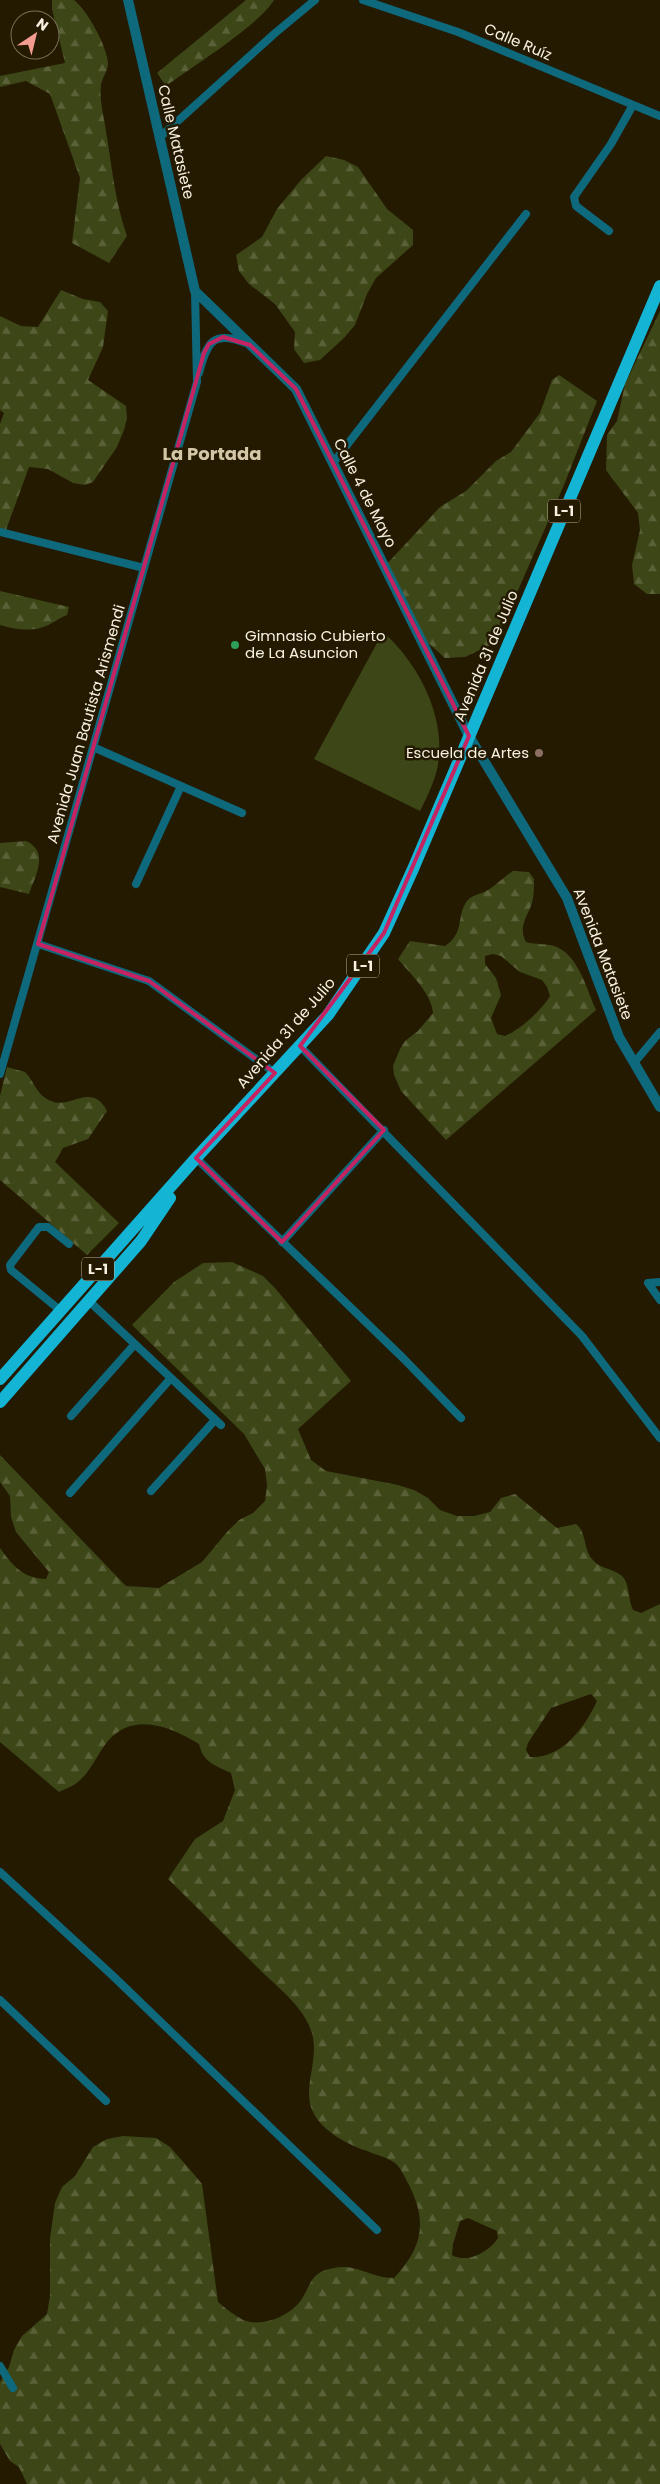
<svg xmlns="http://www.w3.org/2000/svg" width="660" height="2484" font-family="Poppins,sans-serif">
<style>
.forest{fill:url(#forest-firs);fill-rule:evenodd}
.garden{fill:#3d4616}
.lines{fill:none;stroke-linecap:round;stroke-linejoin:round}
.minor{stroke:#0e697c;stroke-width:8}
.tertiary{stroke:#0e697c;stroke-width:10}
.primary{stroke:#14b4d4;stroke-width:12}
.marked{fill:none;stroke:#c52362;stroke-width:4;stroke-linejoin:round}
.leisure-dot{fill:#2e9e5b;stroke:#231a00;stroke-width:2}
.education-dot{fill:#8d6e63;stroke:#231a00;stroke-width:2}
.labels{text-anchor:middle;stroke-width:5;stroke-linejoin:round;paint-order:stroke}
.shield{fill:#231a00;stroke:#b8b09e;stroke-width:1}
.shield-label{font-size:14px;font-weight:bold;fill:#f8f1e1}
.street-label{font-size:15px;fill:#f8f1e1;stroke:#231a00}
.poi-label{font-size:15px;fill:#f8f1e1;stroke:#231a00;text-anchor:start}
.quarter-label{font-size:18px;font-weight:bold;fill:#d3c7a7;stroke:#231a00}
</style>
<defs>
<pattern id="forest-firs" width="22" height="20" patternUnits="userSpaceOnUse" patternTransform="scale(1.25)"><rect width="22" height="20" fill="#3d4616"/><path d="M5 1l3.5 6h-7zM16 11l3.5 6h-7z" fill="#5a6138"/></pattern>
</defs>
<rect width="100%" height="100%" fill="#231a00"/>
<path class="forest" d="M52,0H74C87,10 107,46 108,63C108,72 102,77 101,85C99,99 104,117 106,131C112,167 115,202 127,236L109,263L72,243L80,178L50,94L26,81L0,87V76L65,63L52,9Z
M246,0H274C258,26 193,66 166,86L157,73Z
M326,156L344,160L358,167L387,209L413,230V245L376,278L367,294L355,325L344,338L320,360L304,363L294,349L295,332L275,304L249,284L239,271L236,255L262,237L277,209L301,180Z
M61,290L83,299L100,302L108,311L103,347L88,380L126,406L127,418L124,430L117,447L93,482L85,485L73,483L48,469L29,467L6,530L0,529V424L4,413L0,410V316L21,326L38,327Z
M660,311V594H647L634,584L632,565L640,530L638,513L606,470L607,435L617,421L625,384Z
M559,375L597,401L564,485L495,643L465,657L445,658L426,641L385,566L440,507L466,491L496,461L511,452L540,413L552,380Z
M0,591L69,607L67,615C59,618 51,625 43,627C30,632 13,629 0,625Z
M26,841C50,852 35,876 29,894L0,887V843Z
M513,871L529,872L534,879C534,887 534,895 532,903C527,918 518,926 526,942C536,945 548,943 557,947C579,957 587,990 596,1010L446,1140L401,1091L394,1075L393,1066L400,1049L405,1041L418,1031L433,1013C431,992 410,974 398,959L410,941L445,946C465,933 456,916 467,901C472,895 478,895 484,892C495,887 503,877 513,871ZM493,954L501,956L520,972L542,980L547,987L550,996C541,1011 521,1029 505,1036L497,1034L491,1018L501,995L496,978L485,964V956Z
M7,1067L25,1072C35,1082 36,1095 51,1101C69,1110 92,1081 107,1111L88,1139L63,1148L55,1162L119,1223L87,1255L0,1180V1096Z
M232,1262L263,1276L275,1288L351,1381L298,1429L311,1460L326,1471L398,1485L414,1490L428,1498L440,1510L457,1516H474L490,1512L501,1498L515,1494L557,1528L576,1524C587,1533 583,1548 592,1559C599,1569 613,1568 622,1576C630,1584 628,1600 633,1610L641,1613L660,1604V2484H27L19,2467L10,2461L0,2444V2382L9,2367L14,2350L22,2336L47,2314L50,2296V2238L55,2203L62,2187L75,2176L93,2147L107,2139L123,2136L156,2138L170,2147L192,2172L202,2184L218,2302C226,2309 234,2315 243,2320C263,2328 293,2315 303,2297C309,2287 311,2276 323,2271C355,2259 366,2278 394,2278C422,2248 428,2223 409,2185C405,2178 401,2168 395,2163C387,2157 376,2155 367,2151C348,2145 322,2131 313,2112C301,2088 321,2059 311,2030C302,2005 276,1986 257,1967C227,1938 198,1908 168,1879L195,1839L223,1821L235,1790L231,1773C214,1765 203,1762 199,1744C171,1727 134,1711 108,1741C98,1753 91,1771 79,1781C74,1786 65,1789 59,1792L0,1742V1548C12,1565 24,1579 46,1579L49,1572L16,1532L11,1517L10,1496L0,1482V1455L126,1586L159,1588L202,1562L227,1532L239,1520L253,1513L265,1501L267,1485L265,1469L244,1434L132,1325L174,1282L203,1263ZM591,1694L597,1701C585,1727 562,1759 530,1757L526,1750L528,1743L551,1708ZM468,2218L497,2231L498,2238C489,2252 467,2264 452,2255L453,2244L460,2221Z"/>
<path class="garden" d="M383,632C418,663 446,716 438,765C435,781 427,797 420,811L314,759Z"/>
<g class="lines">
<path class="minor" d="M363,0L458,32L660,116
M159,138L274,34L315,0
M609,231L576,206L574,197L611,144L633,105
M199,373C207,342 213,330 246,343
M333,463L526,214
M0,532L144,568
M93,747L242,813
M136,884L181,786
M38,944L149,981L275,1073
M300,1046L582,1336L660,1438
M634,1063L660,1032
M0,1074L197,382L195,291
M196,1158L403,1358L461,1418
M282,1242L384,1130
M660,1282L648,1283L660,1300
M89,1301L221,1425
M61,1311L11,1270L10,1265L39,1227H48L69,1244
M71,1416L135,1344
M151,1491L215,1420
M70,1493L171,1378
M0,1872L113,1976L377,2230
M0,2000L106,2101
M0,2366L13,2388"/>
<path class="tertiary" d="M128,0L195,291L296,389L469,736L567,898L619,1037L660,1107"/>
<path class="primary" d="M0,1379L196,1158L328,1015L384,933L413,869L660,286
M0,1402L141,1241L170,1198"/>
</g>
<path class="marked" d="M223,337L250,345L296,389L469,736L384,933L300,1046L384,1130L282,1242L196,1158L275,1073L149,981L38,944L204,353L209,344Z"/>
<circle class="leisure-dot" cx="235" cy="645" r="5"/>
<circle class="education-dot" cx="539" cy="753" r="5"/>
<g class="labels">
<g class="shield">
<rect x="548" y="499.5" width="32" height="23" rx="4"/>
<rect x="347" y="954.5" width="32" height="23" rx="4"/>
<rect x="82" y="1257.5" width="32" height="23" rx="4"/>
</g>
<g class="shield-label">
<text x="564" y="516">L-1</text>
<text x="363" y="971">L-1</text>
<text x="98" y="1274">L-1</text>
</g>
<g class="street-label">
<text transform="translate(518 42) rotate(23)" y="5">Calle Ruíz</text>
<text transform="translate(176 142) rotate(77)" y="5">Calle Matasiete</text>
<text transform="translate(365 493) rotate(63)" y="5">Calle 4 de Mayo</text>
<text transform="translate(486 656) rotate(-67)" y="5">Avenida 31 de Julio</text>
<text transform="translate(86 724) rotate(-74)" y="5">Avenida Juan Bautista Arismendi</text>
<text transform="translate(603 954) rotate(69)" y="5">Avenida Matasiete</text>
<text transform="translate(286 1033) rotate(-49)" y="5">Avenida 31 de Julio</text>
</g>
<g class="poi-label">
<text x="245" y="641">Gimnasio Cubierto<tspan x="245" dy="17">de La Asuncion</tspan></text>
<text x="529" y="758" text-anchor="end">Escuela de Artes</text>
</g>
<g class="quarter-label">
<text x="212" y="460">La Portada</text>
</g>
</g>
<g transform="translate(35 35) rotate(35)"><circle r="24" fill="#231a00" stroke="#78705a"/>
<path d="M0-4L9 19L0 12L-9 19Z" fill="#f59c91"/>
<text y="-8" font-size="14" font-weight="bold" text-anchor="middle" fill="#f8f1e1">N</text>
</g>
</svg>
